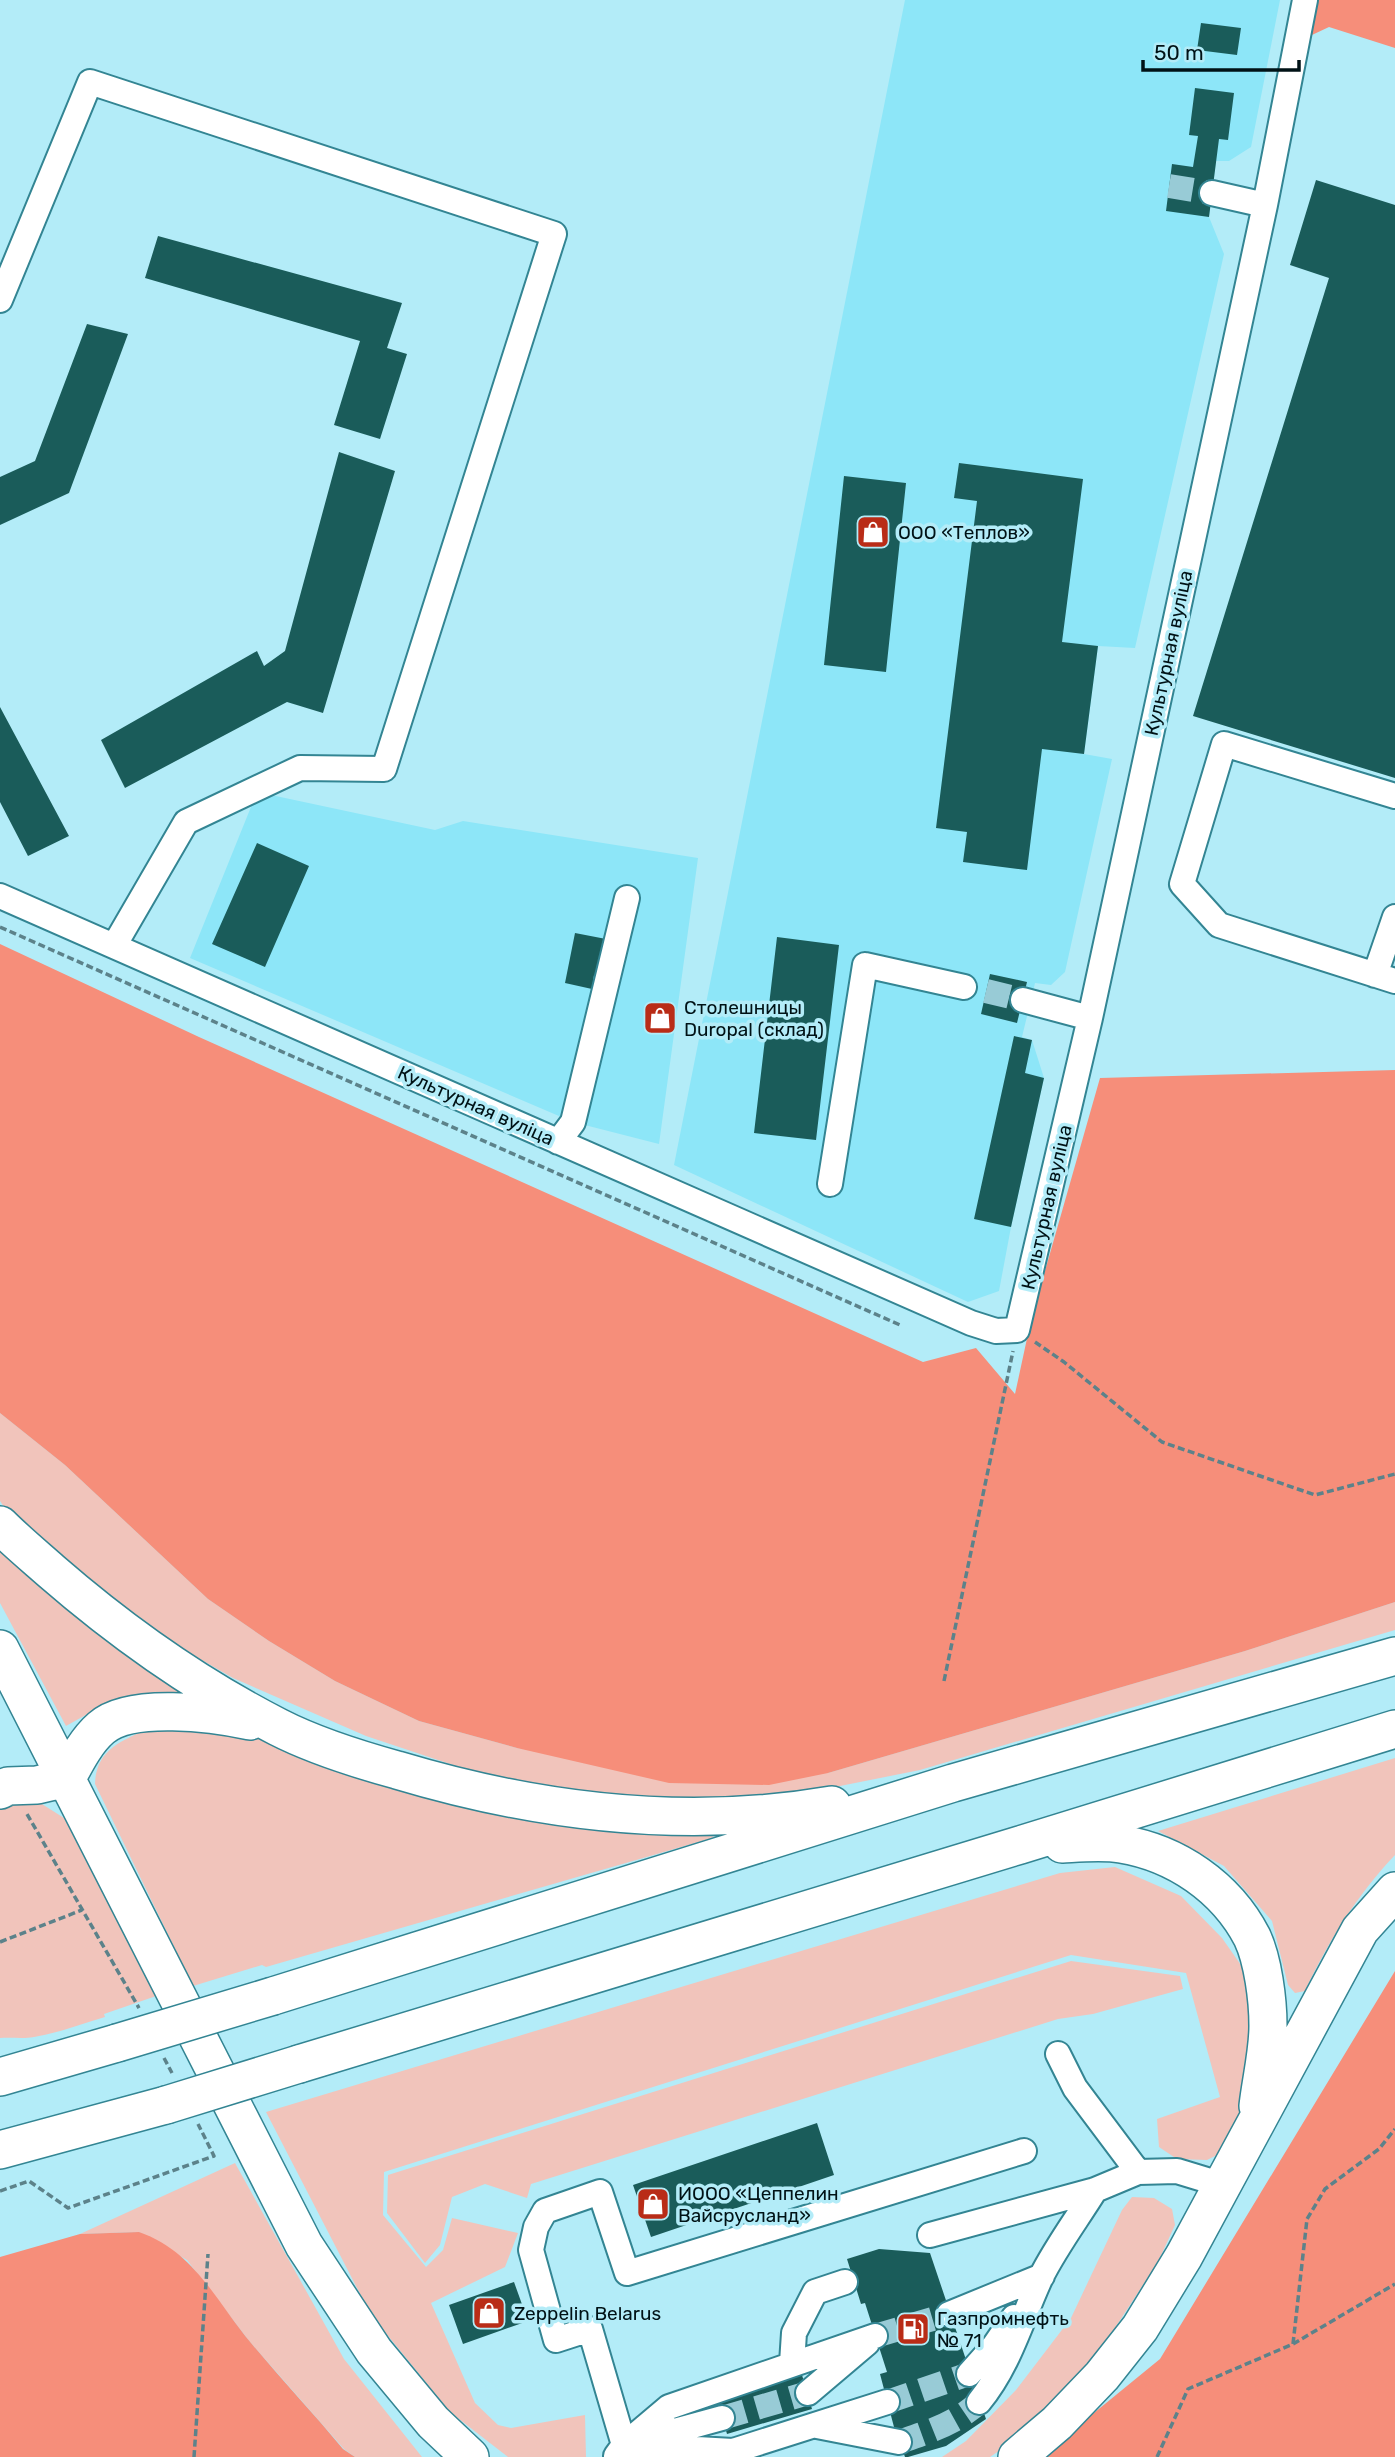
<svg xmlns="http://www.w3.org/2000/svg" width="1395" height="2457" font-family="Rubik,sans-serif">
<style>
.built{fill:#8de6f8}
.green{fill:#f1c4bb}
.forest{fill:#f68e7a}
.building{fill:#1a5c5a}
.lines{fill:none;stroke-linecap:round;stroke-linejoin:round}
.minor-tunnel{stroke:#98cbd6;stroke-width:24;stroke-dasharray:24 12;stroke-linecap:butt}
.minor-casing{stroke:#338593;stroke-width:28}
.highway-casing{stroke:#338593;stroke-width:40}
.path{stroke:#5c828a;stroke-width:3.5;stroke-dasharray:7 3.5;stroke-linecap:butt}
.minor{stroke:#fff;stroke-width:24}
.highway{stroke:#fff;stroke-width:37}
.highway-bridge-casing{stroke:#338593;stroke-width:40;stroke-linecap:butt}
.highway-bridge{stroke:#fff;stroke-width:37}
.labels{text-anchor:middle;stroke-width:7;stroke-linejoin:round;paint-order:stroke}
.poi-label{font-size:19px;fill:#001216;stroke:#b3ecf8;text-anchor:start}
.street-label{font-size:19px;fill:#001216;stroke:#b3ecf8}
</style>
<rect width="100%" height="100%" fill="#b3ecf8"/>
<path class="built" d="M905,0H1280L1251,147L1229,161H1216L1209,217L1224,254L1135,648L1098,646L1084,754L1112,759L1065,972L1051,985L1035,983L1022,1037L1032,1040L1044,1078L1011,1227L999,1291L968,1302L674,1165Z
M257,792L435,830L463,821L698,858L659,1144L573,1122L190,958Z"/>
<path class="green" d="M0,1413L65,1465L208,1599L269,1641L335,1681L419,1721L517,1748L828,1773L1245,1651L1395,1602V1630L920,1770L820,1790L749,1800L597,1797L492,1778L366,1736L233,1678L172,1643L110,1598L4,1507L0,1501Z
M0,1539L212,1702L160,1697L109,1702L66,1726L0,1603Z
M148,1729L228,1733L259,1739L314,1754L716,1837L266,1967L262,1965L193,1986L95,1784C96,1750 121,1741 148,1729Z
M1395,1758V1855C1357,1895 1328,1942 1305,1991L1295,1993L1288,1985L1272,1921L1224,1866L1158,1831Z
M26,1799L42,1804L64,1818L162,1994L104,2014L105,2017C82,2024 58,2033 34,2037C23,2039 11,2037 0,2038V1800Z
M1115,1867L1181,1896L1222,1938L1250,1978L1267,2033L1237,2145L1207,2160L1177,2159L1159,2147L1157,2119L1220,2097L1186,1973L1071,1955L384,2172L383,2215L426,2267L443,2250L452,2218L518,2233L505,2267L431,2303L475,2403L498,2425L511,2428L585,2415L586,2457H508L450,2412L371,2315L266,2112L1060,1873Z
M1071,1961L1180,1976L1183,1989L1093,2014L1058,2019L531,2184L527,2198L485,2184L452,2197L440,2245L425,2263L387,2213L388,2175Z
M235,2163L344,2359L422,2457H355L344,2449L250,2342L187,2260L139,2232L80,2234Z
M1132,2197L1154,2198L1172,2209L1175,2225L1158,2262L1098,2354L1015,2440L990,2457H942L966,2441L1016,2390L1071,2318L1122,2210Z"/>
<path class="forest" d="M1305,0H1395V48L1329,27L1297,42Z
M0,944L199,1037L923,1362L976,1348L1015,1394L1031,1320L1100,1078L1395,1070V1602L1245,1651L828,1773L769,1785L669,1783L517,1748L419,1721L335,1681L269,1641L208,1599L65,1465L0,1413Z
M1395,1971V2457H1040L1160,2359Z
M139,2232C194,2251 216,2301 251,2343C281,2379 313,2413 343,2449L355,2457H0V2257L80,2234Z"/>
<path class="building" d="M1201,23L1241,28L1237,55L1197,50Z
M1195,88L1234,93L1228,140L1219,139L1209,217L1166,211L1172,164L1193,167L1198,136L1189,135Z
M1316,180L1395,205V778L1193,716L1329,278L1290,265Z
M158,236L402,303L387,348L407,354L380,439L334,425L360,341L145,278Z
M87,324L128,334L69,493L0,525V477L35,461Z
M339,452L395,471L323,713L287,702L125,788L101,740L257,651L264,666L285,651Z
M959,463L1083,479L1062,642L1098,646L1084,754L1042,749L1027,870L963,862L967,832L936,828L977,501L954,498Z
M844,476L906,483L886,672L824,665Z
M0,707L69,836L28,856L0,802Z
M257,843L309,866L265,967L212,944Z
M575,933L606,939L600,974L594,975L592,989L565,983Z
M777,937L839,945L816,1140L754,1133Z
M990,974L1027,982L1017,1023L981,1014Z
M1014,1036L1032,1040L1025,1073L1044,1078L1011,1227L974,1219Z
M817,2123L834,2175L651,2237L633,2185Z
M879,2249L930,2253L986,2419L946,2446L908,2457H905L894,2427L880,2374L887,2372L865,2303L861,2304L847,2259Z
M514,2282L528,2321L463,2344L449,2305Z
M802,2375L812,2409L727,2434L717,2400Z"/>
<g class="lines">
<path class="minor-tunnel" d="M1169,186L1212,193
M986,991L1023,1000
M875,2336L949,2314
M887,2402L969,2374
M722,2418L808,2393
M899,2442C928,2432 957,2423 979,2402"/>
<defs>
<path id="minor" d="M1212,193L1265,205
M0,300L90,82L554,234L384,769L300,768L186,822L114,946
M1395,796L1224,744L1182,884L1219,925L1395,981
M0,896L971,1323L996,1331L1017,1330L1090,1018L1265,205L1305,0
M1375,975L1395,917
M1023,1000L1090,1018
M558,1142L573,1122L627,898
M830,1184L865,965L964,987
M1058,2054L1075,2088L1138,2172
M930,2235L1095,2190L1138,2172L1177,2171L1223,2185
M949,2314L1042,2276
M792,2363L794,2333L815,2292L845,2282
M969,2374L994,2346L1014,2317
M808,2393L867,2343
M979,2402C1010,2364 1021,2320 1041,2277C1056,2247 1077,2219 1095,2190
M817,2426L899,2442
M645,2439L722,2418
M624,2445L590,2329L556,2340L531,2250L536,2227L545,2211L600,2192L627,2273L1024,2151
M624,2445L733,2451L887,2402
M616,2456L624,2445L669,2407L875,2336"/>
<path id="highway" d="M0,1525C16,1541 34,1556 51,1571C120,1631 196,1685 278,1727C315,1746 357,1759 397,1770C537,1812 687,1830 832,1805
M0,1649L304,2245L374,2351L433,2422L470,2457
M0,1790L8,1786L37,1785L67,1778C76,1761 86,1741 101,1728C130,1702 214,1713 250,1721
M1062,1844C1081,1843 1103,1841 1121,1844C1176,1853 1226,1887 1252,1937C1263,1960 1268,2000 1268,2026C1268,2052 1261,2080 1258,2106
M273,1996L953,1783L1395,1656
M299,2064L1020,1845L1395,1729
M0,2077L117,2043
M0,2150L166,2105
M1017,2457L1057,2423L1102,2376L1140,2328L1184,2256L1360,1930L1395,1891"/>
</defs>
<use href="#minor" class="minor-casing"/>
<use href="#highway" class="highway-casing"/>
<path class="path" d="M0,927L900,1325
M1035,1342L1064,1362L1162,1442L1315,1495L1395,1474
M944,1681L1013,1351
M27,1814L139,2008
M0,1942L82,1910
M164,2058L172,2073
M0,2191L29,2181L68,2208L214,2156L198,2124
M1293,2344L1307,2219L1325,2189L1379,2149L1395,2129
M194,2457L208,2254
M1157,2457L1188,2389L1293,2344L1395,2284"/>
<use href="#minor" class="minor"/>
<use href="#highway" class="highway"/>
<defs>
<path id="highway-bridge" d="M117,2043L273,1996
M166,2105L299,2064"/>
</defs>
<use href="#highway-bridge" class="highway-bridge-casing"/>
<use href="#highway-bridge" class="highway-bridge"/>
</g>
<defs>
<symbol id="shop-square" viewBox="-11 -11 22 22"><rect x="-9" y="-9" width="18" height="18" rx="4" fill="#b92c17" stroke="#b3ecf8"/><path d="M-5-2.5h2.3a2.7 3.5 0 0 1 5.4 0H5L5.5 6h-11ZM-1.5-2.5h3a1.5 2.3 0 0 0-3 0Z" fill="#fff"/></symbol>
<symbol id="fuel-square" viewBox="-11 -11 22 22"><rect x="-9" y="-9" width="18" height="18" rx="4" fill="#b92c17" stroke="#b3ecf8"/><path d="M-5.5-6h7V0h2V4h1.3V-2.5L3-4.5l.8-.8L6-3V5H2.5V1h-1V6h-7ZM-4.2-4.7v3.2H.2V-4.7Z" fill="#fff"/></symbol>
</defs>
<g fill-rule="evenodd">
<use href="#shop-square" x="854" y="513" width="38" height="38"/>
<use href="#shop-square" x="641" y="999" width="38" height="38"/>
<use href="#shop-square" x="634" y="2185" width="38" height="38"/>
<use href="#shop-square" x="470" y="2294" width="38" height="38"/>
<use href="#fuel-square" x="894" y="2310" width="38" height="38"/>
</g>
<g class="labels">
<g class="poi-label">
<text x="898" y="539">ООО «Теплов»</text>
<text x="684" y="1014">Столешницы<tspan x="684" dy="22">Duropal (склад)</tspan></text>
<text x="678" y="2200">ИООО «Цеппелин<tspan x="678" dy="22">Вайсрусланд»</tspan></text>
<text x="514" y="2320">Zeppelin Belarus</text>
<text x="937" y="2325">Газпромнефть<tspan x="937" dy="22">№ 71</tspan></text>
</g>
<g class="street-label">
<text transform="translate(1168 653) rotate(-78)" y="7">Культурная вуліца</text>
<text transform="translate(476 1105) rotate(24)" y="7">Культурная вуліца</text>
<text transform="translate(1046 1207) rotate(-77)" y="7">Культурная вуліца</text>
</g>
</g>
<path d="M1143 60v10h156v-10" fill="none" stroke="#001216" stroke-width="3.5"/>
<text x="1154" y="60" font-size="21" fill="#001216" stroke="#b3ecf8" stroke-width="5" paint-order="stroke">50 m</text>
</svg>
